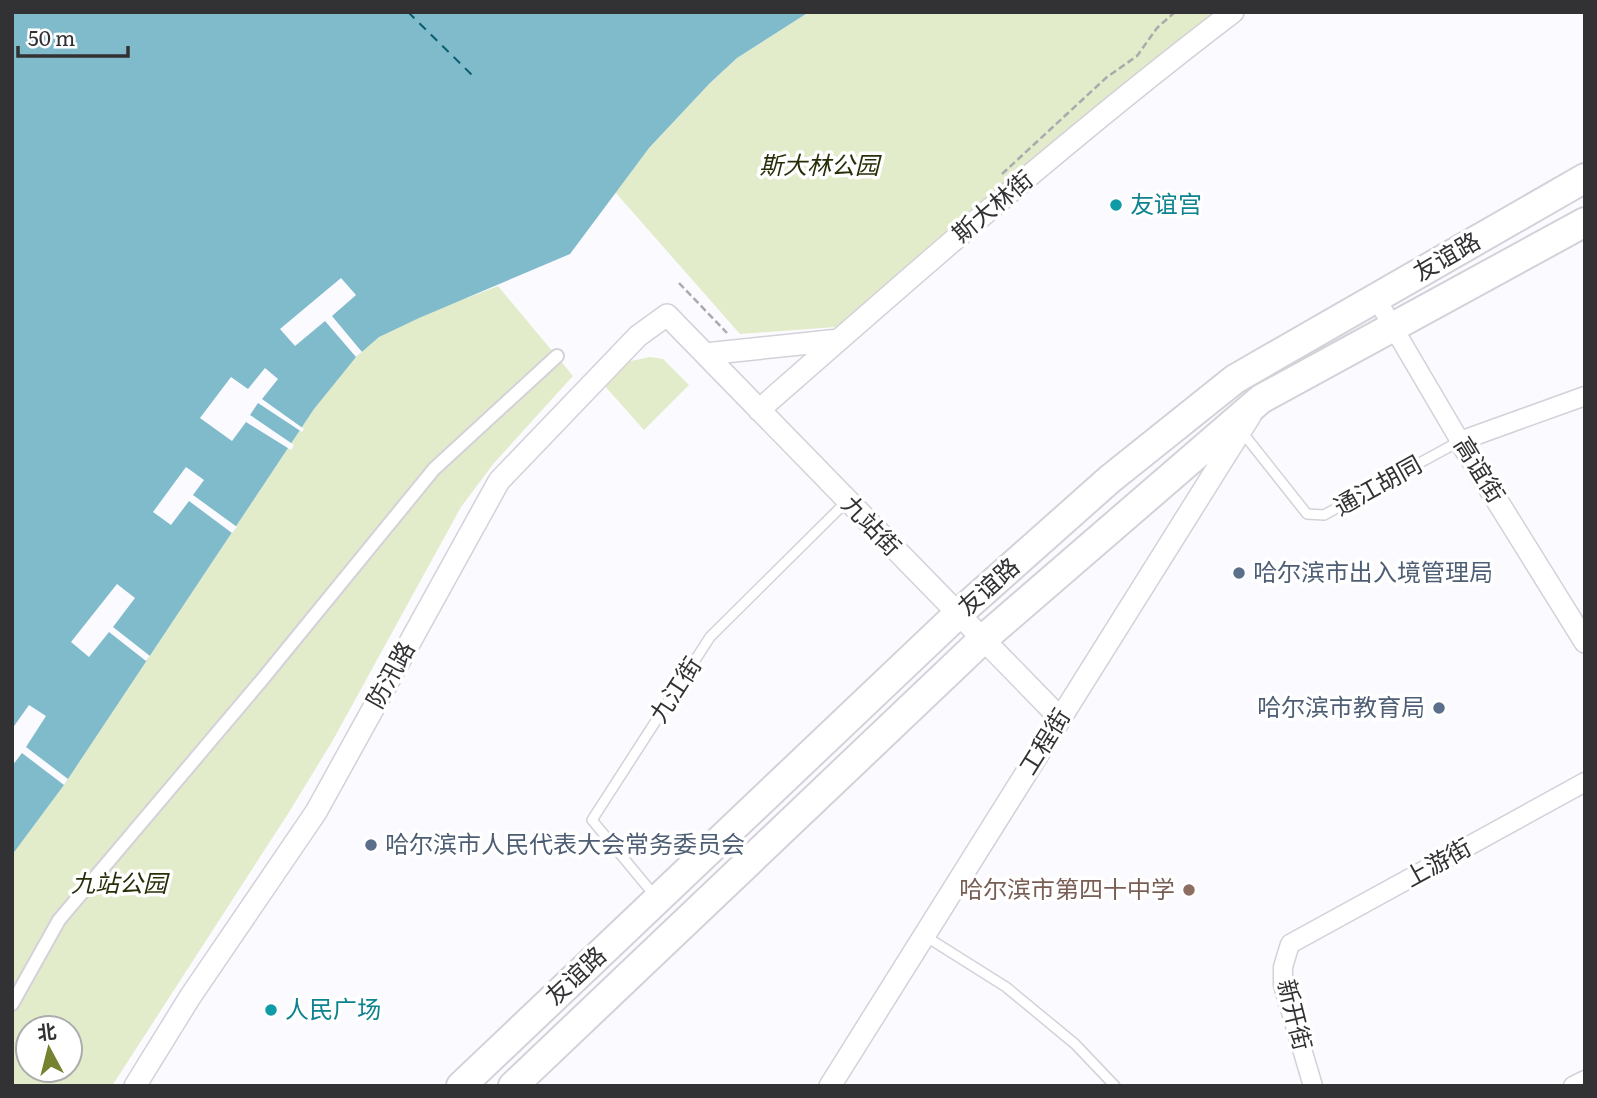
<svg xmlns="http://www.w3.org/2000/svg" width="1597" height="1098" font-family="Literata,'Noto Sans SC',serif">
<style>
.green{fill:#e2ecca;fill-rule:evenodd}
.water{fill:#80bbcc}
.pier{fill:#fbfaff}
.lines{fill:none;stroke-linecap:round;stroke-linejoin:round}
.ferry{stroke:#085d6f;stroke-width:2;stroke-dasharray:9 7;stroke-linecap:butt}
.service-casing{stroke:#d4d1d9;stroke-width:12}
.pedestrian-casing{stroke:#d4d1d9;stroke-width:16}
.minor-casing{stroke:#d4d1d9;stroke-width:21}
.tertiary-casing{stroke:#d4d1d9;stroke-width:24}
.trunk-casing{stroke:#d4d1d9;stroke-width:32}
.path{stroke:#abaaae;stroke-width:2.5;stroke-dasharray:7 3.5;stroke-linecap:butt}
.service{stroke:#fff;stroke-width:9}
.pedestrian{stroke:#fff;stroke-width:12}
.minor{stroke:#fff;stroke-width:18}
.tertiary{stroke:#fff;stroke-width:21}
.trunk{stroke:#fff;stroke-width:28}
.culture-dot{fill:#0f9aa8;stroke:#fff;stroke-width:2.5}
.service-dot{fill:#5c6f8a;stroke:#fff;stroke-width:2.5}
.education-dot{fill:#8d6e63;stroke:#fff;stroke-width:2.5}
.labels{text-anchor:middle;stroke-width:7;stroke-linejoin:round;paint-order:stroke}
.park-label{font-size:24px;font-style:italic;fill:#272f09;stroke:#fff}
.culture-label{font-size:24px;fill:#0d838f;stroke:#fff;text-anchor:start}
.street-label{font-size:24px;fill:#323134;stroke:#fff}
.service-label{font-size:24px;fill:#4e5e75;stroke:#fff;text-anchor:start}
.education-label{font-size:24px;fill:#785e54;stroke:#fff;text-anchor:end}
</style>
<rect width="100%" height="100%" fill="#fbfaff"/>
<path class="green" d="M809,12H1216L1170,47L836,327L740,334L615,192L649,148L710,83L737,58Z
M498,286L573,376L494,463L461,507L333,740L291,809L112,1086H12V855L64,785L314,409C334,384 353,355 379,337C415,314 459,302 498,286ZM28,1028H70V1070H28Z
M650,357L663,359L689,385L644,430L603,384L626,362Z"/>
<path class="water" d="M12,12H809L737,58L710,83L649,148L570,254L419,318L379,337L356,357L314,409L64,785L12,855Z"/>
<path class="pier" d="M341,278L356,295L332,316L362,352L356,357L325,321L295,346L280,329Z
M265,368L278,379L262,399L304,429L302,432L258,403L250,415L294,445L291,450L246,422L232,441L200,418L231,377L248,389Z
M186,467L204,480L193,495L237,527L232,533L189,501L171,525L153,512Z
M117,584L135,598L113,627L150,656L146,661L109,632L89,657L71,642Z
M29,705L46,716L26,747L68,779L64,785L22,753L12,766V729Z"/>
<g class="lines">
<path class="ferry" d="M408,12L472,75"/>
<defs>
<path id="service" d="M1242,432L1307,514L1324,515L1460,441
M655,896L592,820L710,637L847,501
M925,936L1006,987L1075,1044L1115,1086"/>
<path id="pedestrian" d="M12,1004L59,920L261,681L434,469L557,356"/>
<path id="minor" d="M1376,298L1460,441L1585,396
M1313,1086L1283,985V967L1290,944L1585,782
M1573,1086L1585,1080"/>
<path id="tertiary" d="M705,354L839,340
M759,410C914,274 1069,137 1233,12
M1460,441L1585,642
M135,1086L190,997L316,812L499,481L638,336L667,315L1060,718
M830,1086L1250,416"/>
<path id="trunk" d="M461,1086L957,615L1110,479L1235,379L1585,178
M513,1086L982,640L1261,399L1585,222"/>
</defs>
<use href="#service" class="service-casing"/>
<use href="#pedestrian" class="pedestrian-casing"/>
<use href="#minor" class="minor-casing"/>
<use href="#tertiary" class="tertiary-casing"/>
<use href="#trunk" class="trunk-casing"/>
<path class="path" d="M1002,174L1107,77L1137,56L1157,28L1175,12
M679,283L727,333"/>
<use href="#service" class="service"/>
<use href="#pedestrian" class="pedestrian"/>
<use href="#minor" class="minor"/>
<use href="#tertiary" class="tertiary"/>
<use href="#trunk" class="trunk"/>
</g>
<g class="culture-dot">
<circle cx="1116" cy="205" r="7"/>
<circle cx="271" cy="1010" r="7"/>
</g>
<g class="service-dot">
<circle cx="1239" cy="573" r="7"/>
<circle cx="1439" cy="708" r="7"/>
<circle cx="371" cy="845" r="7"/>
</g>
<circle class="education-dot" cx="1189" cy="890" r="7"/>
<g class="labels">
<g class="park-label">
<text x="819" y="174">斯大林公园</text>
<text x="119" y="892">九站公园</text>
</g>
<g class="culture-label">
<text x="1130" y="213">友谊宫</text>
<text x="285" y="1018">人民广场</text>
</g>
<g class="street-label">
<text transform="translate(993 207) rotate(-40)" y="8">斯大林街</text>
<text transform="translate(1447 257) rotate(-30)" y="8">友谊路</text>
<text transform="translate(1479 470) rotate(58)" y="8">高谊街</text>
<text transform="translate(1378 486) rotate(-29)" y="8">通江胡同</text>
<text transform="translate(871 526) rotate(46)" y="8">九站街</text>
<text transform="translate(989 587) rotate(-42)" y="8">友谊路</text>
<text transform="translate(391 675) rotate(-61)" y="8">防汛路</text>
<text transform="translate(676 690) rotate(-57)" y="8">九江街</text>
<text transform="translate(1045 742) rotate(-58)" y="8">工程街</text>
<text transform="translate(1438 863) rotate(-29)" y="8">上游街</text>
<text transform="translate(576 976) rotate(-43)" y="8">友谊路</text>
<text transform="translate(1294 1015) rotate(76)" y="8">新开街</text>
</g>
<g class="service-label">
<text x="1253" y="581">哈尔滨市出入境管理局</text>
<text x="1425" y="716" text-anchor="end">哈尔滨市教育局</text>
<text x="385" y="853">哈尔滨市人民代表大会常务委员会</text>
</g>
<g class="education-label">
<text x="1175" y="898">哈尔滨市第四十中学</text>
</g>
</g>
<rect width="1597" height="1098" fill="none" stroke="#323134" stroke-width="28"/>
<g transform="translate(49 1049) rotate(353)"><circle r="33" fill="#ffffff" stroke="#adadae" stroke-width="2"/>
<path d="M0-5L12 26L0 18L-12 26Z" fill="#758230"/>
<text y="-10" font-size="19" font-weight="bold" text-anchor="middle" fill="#323134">北</text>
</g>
<path d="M18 46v10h110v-10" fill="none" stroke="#323134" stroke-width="3.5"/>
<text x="28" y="46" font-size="21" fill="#323134" stroke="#ffffff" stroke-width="5" paint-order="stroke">50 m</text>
</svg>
